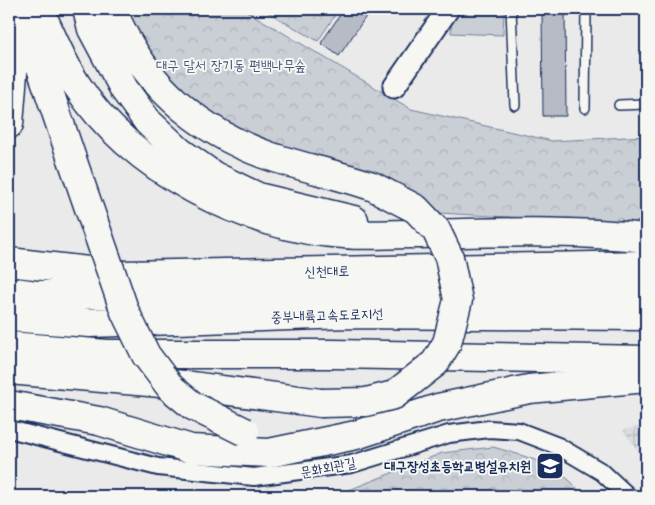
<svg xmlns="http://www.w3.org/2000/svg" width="655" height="505" font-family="'Shantell Sans','Poor Story',sans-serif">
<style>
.industrial{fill:url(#industrial-grid)}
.grass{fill:#caced5;stroke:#727e9a}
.park{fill:url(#park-crowns);stroke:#727e9a}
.building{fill:#b6bbc6;stroke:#1b2f5e}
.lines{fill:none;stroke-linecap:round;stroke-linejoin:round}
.service-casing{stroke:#1b2f5e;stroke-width:12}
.minor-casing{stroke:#1b2f5e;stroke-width:20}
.tertiary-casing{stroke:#1b2f5e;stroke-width:25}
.trunk-casing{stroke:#1b2f5e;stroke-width:31}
.motorway-casing{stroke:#1b2f5e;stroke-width:31}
.service{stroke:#f6f6f2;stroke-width:9}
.minor{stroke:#f6f6f2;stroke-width:16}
.tertiary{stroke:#f6f6f2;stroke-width:21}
.trunk{stroke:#f6f6f2;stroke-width:28}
.motorway{stroke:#f6f6f2;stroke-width:28}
.trunk-bridge-casing{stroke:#1b2f5e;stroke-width:31;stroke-linecap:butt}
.trunk-bridge{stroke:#f6f6f2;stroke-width:28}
.labels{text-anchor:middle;stroke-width:4;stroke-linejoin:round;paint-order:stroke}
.park-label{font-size:14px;fill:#47577c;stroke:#f6f6f2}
.street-label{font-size:14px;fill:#1b2f5e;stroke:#f6f6f2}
.poi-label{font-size:14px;font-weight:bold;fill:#1b2f5e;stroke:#f6f6f2;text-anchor:end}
</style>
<defs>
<pattern id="industrial-grid" width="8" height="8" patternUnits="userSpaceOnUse" patternTransform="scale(1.25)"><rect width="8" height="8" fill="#dadcde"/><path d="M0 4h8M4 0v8" fill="none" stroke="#babdc1"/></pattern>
<pattern id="park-crowns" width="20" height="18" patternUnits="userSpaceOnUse" patternTransform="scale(1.25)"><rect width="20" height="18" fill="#caced5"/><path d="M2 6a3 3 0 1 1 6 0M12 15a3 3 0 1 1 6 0" fill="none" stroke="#adb1b9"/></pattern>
</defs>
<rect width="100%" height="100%" fill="#e9eae9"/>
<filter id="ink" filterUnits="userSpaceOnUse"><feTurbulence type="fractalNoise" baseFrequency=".02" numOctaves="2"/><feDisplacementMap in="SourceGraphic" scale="10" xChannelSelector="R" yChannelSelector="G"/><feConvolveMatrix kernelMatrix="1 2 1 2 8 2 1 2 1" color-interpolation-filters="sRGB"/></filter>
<g filter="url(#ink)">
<path class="industrial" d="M646,425V462L623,430Z"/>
<path class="grass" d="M452,9H504L503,35L451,33Z"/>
<path class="park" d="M120,9H243L411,109L552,141L646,136V225L439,213L405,190L286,153L183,102Z
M262,9H339L318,41Z
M493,447C528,457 562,465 583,496H334L442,453Z"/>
<path class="building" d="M344,9H371L339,56L321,43Z
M542,9H565L566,116H543Z"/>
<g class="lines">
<defs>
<path id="service" d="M511,9L515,105
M619,105L646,104
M585,108L586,9"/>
<path id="minor" d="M9,429L158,467L254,477L352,464L449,434L489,429L519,431L558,446L602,472L628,496"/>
<path id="tertiary" d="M394,87L448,9"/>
<path id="trunk" d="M21,9L72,159
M39,9C51,34 61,60 76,84C129,168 246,229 344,234C366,236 389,234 412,234C490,233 569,229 646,238
M87,9L92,29L124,89L148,122L180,152L214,176L258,197L354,220
M112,9C141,81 195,130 269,156C302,167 338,175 372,186
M9,11L14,60L9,124
M9,262L123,275L646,265
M9,346L107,354H334L646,360
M9,370L184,385L321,403
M9,405L99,421L191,449L269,453L356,435L438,408L529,389L646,378"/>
<path id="motorway" d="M9,291L38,295L222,293H646
M9,317L90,323L348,314L646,316"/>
</defs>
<use href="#service" class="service-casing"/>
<use href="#minor" class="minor-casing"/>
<use href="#tertiary" class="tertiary-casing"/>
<use href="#trunk" class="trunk-casing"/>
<use href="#motorway" class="motorway-casing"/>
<use href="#service" class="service"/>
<use href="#minor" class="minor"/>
<use href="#tertiary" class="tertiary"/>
<use href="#trunk" class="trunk"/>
<use href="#motorway" class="motorway"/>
<defs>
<path id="trunk-bridge" d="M72,159L125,312L146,355L171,388L193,406L245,432
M321,403L366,402L394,395L435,363L447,343L458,300L449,257L436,230L416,209L372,186"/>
</defs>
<use href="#trunk-bridge" class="trunk-bridge-casing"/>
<use href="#trunk-bridge" class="trunk-bridge"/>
</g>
</g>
<defs>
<symbol id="school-square" viewBox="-11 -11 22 22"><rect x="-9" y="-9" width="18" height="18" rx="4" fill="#1b2f5e" stroke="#f6f6f2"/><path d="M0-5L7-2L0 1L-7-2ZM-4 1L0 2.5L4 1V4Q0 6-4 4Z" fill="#fff"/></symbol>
</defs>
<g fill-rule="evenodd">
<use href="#school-square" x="534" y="450" width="32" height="32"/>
</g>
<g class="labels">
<g class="park-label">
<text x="231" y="70">대구 달서 장기동 편백나무숲</text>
</g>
<g class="street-label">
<text transform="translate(327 271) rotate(-1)" y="5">신천대로</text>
<text transform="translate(327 315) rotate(-2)" y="5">중부내륙고속도로지선</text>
<text transform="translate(328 467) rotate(-11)" y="5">문화회관길</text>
</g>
<g class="poi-label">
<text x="531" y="471">대구장성초등학교병설유치원</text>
</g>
</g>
<rect width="655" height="505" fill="none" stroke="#f6f6f2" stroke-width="30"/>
<rect x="15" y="15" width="625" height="475" fill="none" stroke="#1b2f5e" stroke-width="2" filter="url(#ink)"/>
</svg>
